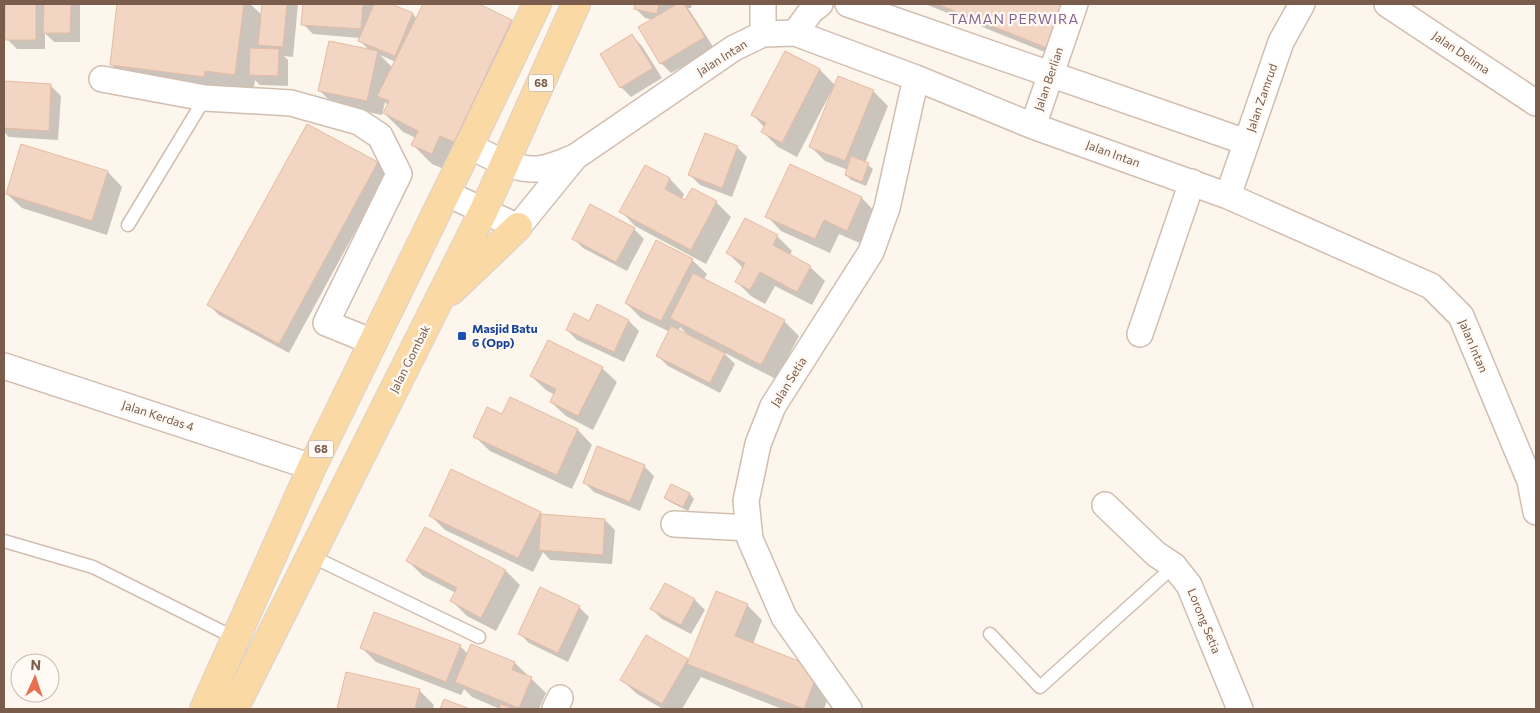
<svg xmlns="http://www.w3.org/2000/svg" width="1540" height="713" font-family="Commissioner,sans-serif">
<style>
.shadow{fill:#0003;fill-rule:evenodd}
.building{fill:#f3d5c3;stroke:#e6bba3}
.lines{fill:none;stroke-linecap:round;stroke-linejoin:round}
.service-casing{stroke:#d1beb0;stroke-width:15}
.minor-casing{stroke:#d1beb0;stroke-width:28}
.primary-casing{stroke:#dad1cd;stroke-width:30}
.service{stroke:#fff;stroke-width:12}
.minor{stroke:#fff;stroke-width:25}
.primary{stroke:#fbd9a5;stroke-width:28}
.transit-dot{fill:#1a4fb4;stroke:#fffaf3;stroke-width:2}
.labels{text-anchor:middle;stroke-width:4.5;stroke-linejoin:round;paint-order:stroke}
.shield{fill:#fffaf3;stroke:#a28b7f;stroke-width:1}
.shield-label{font-size:11px;font-weight:bold;fill:#7a5c4d}
.street-label{font-size:12px;fill:#7a5c4d;stroke:#fffaf3}
.transit-label{font-size:12px;font-weight:bold;fill:#164399;stroke:#fffaf3;text-anchor:start}
.neighbourhood-label{font-size:14px;letter-spacing:1px;fill:#846695;stroke:#fffaf3}
</style>
<rect width="100%" height="100%" fill="#fdf6ec"/>
<path class="shadow" d="M7,4H80V42H54L45,33V49H17L7,39Z
M119,4H250L262,15L263,4H298L293,57L284,56L288,60V86L260,85L255,80L253,94L130,83L111,64Z
M304,4H373V8L375,4H388L413,14L417,19L425,4H476L511,21L530,40L451,172L432,164L413,145L416,138L403,132L384,113L388,105L385,102L382,115L334,105L320,91L370,51L359,40L360,38L313,34L303,24ZM380,55L396,62L393,68Z
M636,4H692L691,8H688L714,48L671,73L661,63L653,20L645,18L635,8Z
M925,4H1079L1057,57Z
M632,36L642,46L662,78L631,97L621,87Z
M786,52L820,70L835,85L873,91L888,106L865,163L873,169L866,186L851,180L846,175L848,170L825,161L810,146L831,94H830L797,157L778,147L763,132L765,128L753,115Z
M4,82L51,86L61,96L58,140L9,137L4,132Z
M307,125L378,163L387,173L289,353L219,315L209,305Z
M22,146L108,172L122,187L107,235L22,208L7,194Z
M737,147L747,157L732,197L700,185L690,175Z
M645,166L670,179L684,194L682,199L686,202H716L731,217L706,264L635,226L621,211Z
M790,166L862,198L876,213L862,244L839,234L830,253L781,231L767,216Z
M634,229L644,239L627,271L583,248L573,238Z
M777,236L792,251L789,256L810,267L825,281L812,305L775,286L765,304L751,296L737,282L743,268L728,253Z
M692,260L707,274L704,279L784,321L799,336L776,379L723,352L735,364L720,393L668,366L658,356L670,332L641,318L626,303ZM680,327L689,336L678,331Z
M629,321L639,331L624,362L577,340L567,330L590,322Z
M602,368L617,382L593,430L566,416L551,402L555,395L546,390L531,376Z
M511,399L578,430L592,445L572,489L490,451L475,437L503,416Z
M644,466L654,476L640,511L594,492L584,482Z
M672,485L690,494L694,499L688,511L670,502L665,498Z
M540,513L543,515L605,520L615,530L612,564L550,560L543,552L533,572L445,530L430,515Z
M425,529L506,571L520,585L496,631L467,616L452,601L456,593L423,576L408,561Z
M665,584L695,600L705,610L691,634L662,619L652,609Z
M747,605L762,620L753,644L833,685L824,709H782L701,677L682,709H663L637,694L622,680L688,660L689,661Z
M579,607L589,617L568,662L529,643L519,633Z
M460,646L468,654L471,646L515,663L546,693L539,709H500L472,697L464,689L461,695L376,662L362,648Z
M347,674L419,690L434,705L433,709H339Z"/>
<path class="building" d="M5,4H36V40H5Z
M44,4H71L70,33H43Z
M117,4H244L235,75L205,71L204,77L110,65Z
M262,4H287L283,47L258,45Z
M303,4H363L361,29L301,25Z
M374,4H391L413,13L395,56L358,41Z
M423,4H479L512,20L454,142L440,136L432,154L411,145L418,131L383,113L389,101L377,96Z
M635,4H659L657,14L634,9Z
M677,4H684L705,37L660,64L638,27Z
M937,4H1065L1047,48Z
M632,34L653,68L620,88L600,54Z
M329,41L378,51L367,101L318,91Z
M250,48L279,49L278,76L249,75Z
M785,51L820,69L782,143L761,132L766,123L751,115Z
M838,76L874,90L845,161L809,147Z
M4,81L51,84L49,131L4,128Z
M307,124L378,162L279,344L207,305Z
M705,133L738,146L722,188L688,175Z
M21,144L108,171L92,221L6,194Z
M851,156L869,163L862,182L845,175Z
M790,164L862,197L847,231L824,220L815,239L765,217Z
M645,165L670,178L665,189L685,200L692,188L717,201L691,250L619,212Z
M590,204L635,228L616,262L572,239Z
M745,218L778,235L773,245L811,266L797,292L760,272L750,290L735,282L745,263L726,253Z
M656,240L693,259L661,321L625,303Z
M693,273L785,320L761,365L670,318Z
M597,304L629,320L614,352L566,330L574,313L589,321Z
M671,326L725,353L710,383L656,356Z
M548,340L603,367L578,416L550,402L556,389L530,376Z
M510,397L578,429L557,475L473,437L487,407L502,414Z
M597,446L645,465L630,502L583,483Z
M451,469L541,512L518,558L429,516Z
M671,484L690,493L683,507L664,498Z
M541,514L605,519L603,555L539,550Z
M425,527L506,570L481,618L450,601L457,588L406,561Z
M665,583L695,599L681,625L650,609Z
M540,587L580,606L558,653L518,634Z
M716,591L748,604L735,636L819,669L804,709L687,664Z
M374,612L461,645L446,682L360,648Z
M646,635L688,659L662,704L620,680Z
M471,644L515,662L512,670L532,677L519,708L455,682Z
M346,672L420,689L415,709H337Z
M444,699L470,709H440Z
M501,704L514,709H499Z"/>
<g class="lines">
<defs>
<path id="service" d="M128,225L205,98
M4,541L93,567L235,638
M311,556L479,637
M990,634L1040,687L1174,566"/>
<path id="minor" d="M848,4L1246,142
M1387,4L1536,103
M795,33L811,11L820,4
M763,34V4
M102,79L205,98L291,103L359,122L380,136L399,174L326,323L373,342
M1033,126L1075,4
M469,146C489,155 511,169 533,169C546,170 562,162 575,157L734,48L763,34L795,33L916,78L1033,126L1228,196L1431,286L1461,316L1530,481L1536,512
M446,193L518,227L575,157
M1228,196L1281,42L1302,4
M1140,334L1192,182
M4,366L312,467
M1105,505L1156,554L1174,566L1189,585L1240,709
M674,524L749,528
M555,709L560,698
M849,709L784,617L750,539L746,501L758,444L773,406L871,252L887,208L916,78"/>
<path id="primary" d="M451,291L518,227
M204,709L312,467L469,146L537,4
M234,709L484,210L576,4"/>
</defs>
<use href="#service" class="service-casing"/>
<use href="#minor" class="minor-casing"/>
<use href="#primary" class="primary-casing"/>
<use href="#service" class="service"/>
<use href="#minor" class="minor"/>
<use href="#primary" class="primary"/>
</g>
<rect class="transit-dot" x="457" y="331" width="10" height="10" rx="2.5"/>
<g class="labels">
<g class="shield">
<rect x="528.5" y="74.5" width="25" height="17" rx="4"/>
<rect x="308.5" y="440.5" width="25" height="17" rx="4"/>
</g>
<g class="shield-label">
<text x="541" y="87">68</text>
<text x="321" y="453">68</text>
</g>
<g class="street-label">
<text transform="translate(1461 53) rotate(34)" y="4">Jalan Delima</text>
<text transform="translate(722 58) rotate(-32)" y="4">Jalan Intan</text>
<text transform="translate(1049 79) rotate(-71)" y="4">Jalan Berlian</text>
<text transform="translate(1262 98) rotate(-71)" y="4">Jalan Zamrud</text>
<text transform="translate(1113 154) rotate(20)" y="4">Jalan Intan</text>
<text transform="translate(1473 346) rotate(67)" y="4">Jalan Intan</text>
<text transform="translate(410 359) rotate(-63)" y="4">Jalan Gombak</text>
<text transform="translate(789 382) rotate(-58)" y="4">Jalan Setia</text>
<text transform="translate(158 416) rotate(18)" y="4">Jalan Kerdas 4</text>
<text transform="translate(1204 621) rotate(68)" y="4">Lorong Setia</text>
</g>
<g class="transit-label">
<text x="472" y="333">Masjid Batu<tspan x="472" dy="14">6 (Opp)</tspan></text>
</g>
<g class="neighbourhood-label">
<text x="1014" y="24">TAMAN PERWIRA</text>
</g>
</g>
<rect width="1540" height="713" fill="none" stroke="#7a5c4d" stroke-width="10"/>
<g transform="translate(35 678) rotate(3)"><circle r="24" fill="#fffaf3" stroke="#cabbb1"/>
<path d="M0-4L9 19L0 12L-9 19Z" fill="#e76f51"/>
<text y="-8" font-size="14" font-weight="bold" text-anchor="middle" fill="#7a5c4d">N</text>
</g>
</svg>
